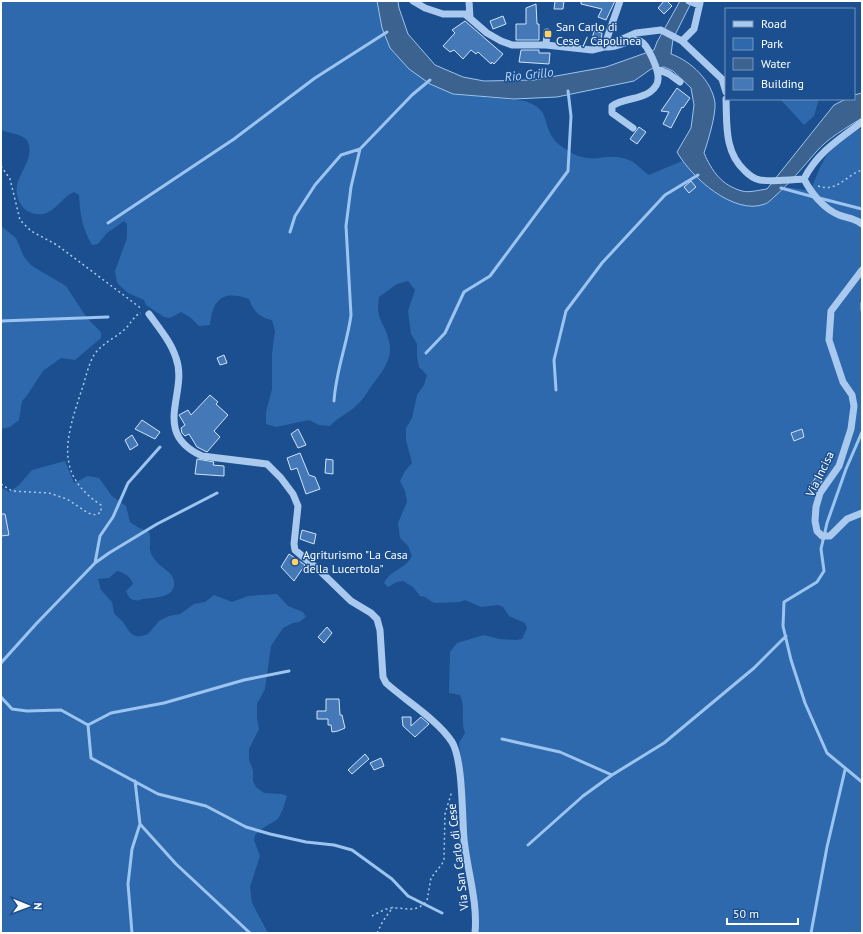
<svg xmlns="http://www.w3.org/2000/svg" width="863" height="934" font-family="'PT Sans',sans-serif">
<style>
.green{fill:#2e69ad}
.water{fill:#3c6290;stroke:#9cc4f0}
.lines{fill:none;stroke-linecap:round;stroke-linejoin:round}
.stream{stroke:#9cc4f0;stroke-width:3}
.building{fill:#4478b7;stroke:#cfe3fa}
.path{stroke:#a9c9ee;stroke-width:1.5;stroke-dasharray:2 3;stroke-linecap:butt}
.minor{stroke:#a9c9ee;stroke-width:7}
.poi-dot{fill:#ffd166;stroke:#1b4f8f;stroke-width:1.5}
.labels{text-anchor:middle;stroke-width:3;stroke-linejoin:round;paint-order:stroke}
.poi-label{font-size:12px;fill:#fff;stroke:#1b4f8f;text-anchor:start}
.street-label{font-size:12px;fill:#fff;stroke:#1b4f8f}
.water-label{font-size:13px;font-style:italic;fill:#b5d3f5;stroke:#1b4f8f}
</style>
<rect width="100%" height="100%" fill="#1b4f8f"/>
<path class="green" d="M1,1H377L382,28L453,94L525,101C551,110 541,120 553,138C556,143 562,147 567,150C594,168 605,150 629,160C636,163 643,171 649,175L682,161L697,177L720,196L765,204L785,187L813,191L812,187C824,156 830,143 862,128V933H471L473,928L472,908L459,838V808L464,781L459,743L465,733C460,720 466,707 460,695L449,693L450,652L457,643L484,635L499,639L516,640L522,639L527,628L525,623L509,616L503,607L498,605L481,607L465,600L460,602L434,603L425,597L420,596L413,587L403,581L397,582L388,587L384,583C393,567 404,571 412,556L408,546L400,538L398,523L407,502L405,491L400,481L405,471L412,463L406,440V428L412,418L417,395L424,385L427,375L419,367L417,356V344L411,334L408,311L415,290L408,281L397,284L379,297C375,321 385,322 389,341C394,360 380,374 370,388C366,394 363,400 357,405C349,413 338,417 330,426L319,425L309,420L276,427L266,424V412L272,389V354L275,331L272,320C259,317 254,312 249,299C222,290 213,299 210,325L199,326L191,318L181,312L170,318L164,317L146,305L144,300L128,293L117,283L115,271L127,238V224L124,221L107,233L98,244L92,245C82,228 80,214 79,195L74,192C63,196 56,211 44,214C36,215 27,213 22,206C4,180 37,165 28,142C25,134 8,133 1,130Z
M780,99H819L814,116L804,125Z
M1,226L16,238L24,257L32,266L66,286L87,318L101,332V338L75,360L61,358L43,371L26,397L22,401L19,420L10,427L1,429Z
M65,461L74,483L88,476L99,478L112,496L126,506L130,522L139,528L149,532C153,544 145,548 156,561C161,568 172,571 174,581C176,599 154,597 143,599C140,600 137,601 134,600C129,599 128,595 126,591L133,584C131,576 124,573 117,571L109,578L98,579L101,590L112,602L114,613C117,617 121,619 123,622C131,634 133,640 148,634L159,621L169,616L180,614L194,604L205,602L214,595L232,602L248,596L277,594L288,606L303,612L306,617L299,622L293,623L283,628L271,646L265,689L257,704V718L259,729L249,749V760L253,770V781L256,787L264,793L282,794L287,796L283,809L278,819L263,828L255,835L254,840L260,856L250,887L252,903L268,933H1V487L9,492L19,485L32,470Z"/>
<path class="water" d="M377,1H398L399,8L408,34L435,65L463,77L484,81L534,80L606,67L654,50L657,42L680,1H692L673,39L671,54C691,61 712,81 715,103C716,115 708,141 704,153C712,171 721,185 742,191C749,193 759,190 767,189L834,105L846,99H854V95L862,93V118C846,128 828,138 816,152C802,168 790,183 774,197C772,199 768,203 765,204C734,216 691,177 677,152L691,128L694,105L691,88L673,71L664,67L651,69L634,81L557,97L514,99L453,94L430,84L409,69L390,48L382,28Z"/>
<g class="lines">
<path class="stream" d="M781,188L814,197
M819,198L862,209
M108,223L234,139L315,78L387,32
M290,232L295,216L315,185L341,155L360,149
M862,303V310
M1,321L108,317
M426,353L445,333L464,292L490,276L568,171L571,116L568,91
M556,390L554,360L566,311L602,263L665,195L698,175
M334,401C336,370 347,345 351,315L346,226L351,187L360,149L412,95L430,80
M862,432L846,469L827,523L821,549L824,571L817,582L784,602L783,626L791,660L805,703L827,753L862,782
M95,563L100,536L113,517L128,483L160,447
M1,663L36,624L95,563L109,553L157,524L217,493
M1,697L12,709L27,711L61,710L88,725L91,758L158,794L206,806L246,827L270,834L306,842L334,845L352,850L392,879L408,896L442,913
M88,725L111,713L164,703L244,680L289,671
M502,739L560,752L612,775
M140,824L176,864L250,933
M528,845L583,796L612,775L664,743L754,668L786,636
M132,933L128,884L132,849L140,824L135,781
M811,933L827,847L845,770"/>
</g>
<path class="building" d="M555,1H564L563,9H554Z
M581,1H615L606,20L598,17L602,9L581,4Z
M664,1H667L672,6L664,14L658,8Z
M536,4L537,24H539V40H516V24H526V8Z
M503,16L506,24L493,29L490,21Z
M465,21L503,54L494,64L492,62L491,64L478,52L476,54L471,50L463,59L454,50L450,52L443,46L455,33L452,30Z
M594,31L602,33L601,41L592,39Z
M521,50H539V53H550L549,64L519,62Z
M677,88L690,98L683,108L682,107L671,128L663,124L669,112L661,111Z
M639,127L646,132L637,144L630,139Z
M691,181L696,187L689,193L684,187Z
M224,355L227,363L220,365L217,358Z
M210,395L218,402L216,404L228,415L214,431L220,437L207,452L197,447L189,434L185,436L182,433L181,428L185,425L179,415L188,410L191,415Z
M142,420L160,432L155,439L135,429Z
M298,429L306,445L298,448L291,434Z
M802,429L804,437L794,441L791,433Z
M132,435L138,445L130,450L125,440Z
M300,453L309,475L315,477L320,489L306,494L297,468L291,470L287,458Z
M197,459L214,462L213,465L224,466V476L195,474Z
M326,459L333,460V474L325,473Z
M817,476L822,481L817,488L811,484Z
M1,514H5L9,535L1,536Z
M302,530L316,534L314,544L300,539Z
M289,554L305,565L294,581L281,567Z
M327,627L332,633L324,643L318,637Z
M326,699H339L340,715H342L345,728L338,731L332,732L331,725H328V719H317V711H326Z
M402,717H411V726L421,717L429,724L415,737L403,726Z
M365,754L369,759L352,774L348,770Z
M381,758L384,766L374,770L370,763Z"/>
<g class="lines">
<path class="path" d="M1,166L10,179L20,220L31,231L57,245L142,309
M818,186C837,193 846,175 862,170
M1,484L12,491L49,493L67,499L88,513L96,515L101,512V505C54,474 66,438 81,392C85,381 88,365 94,355C102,343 114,339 124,330C130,325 134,315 141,313
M372,916C378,913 387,907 394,908C407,908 416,913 427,901L431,878L442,864L444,859L445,814L452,791
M377,933L383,921L393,907"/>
<path class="minor" d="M413,1L425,8L443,14H465L487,33L501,41L512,45H546L592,50L604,47L636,33L661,30L682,41L722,79L726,92
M469,1L470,18
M689,1L699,5
M682,41L694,29L700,3
M546,45L547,32
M604,47L620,1
M607,47C618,48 630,38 640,41C648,44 659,71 658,79C658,85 654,89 650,92C639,100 623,98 612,106V113L633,128
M657,69L669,74L680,82
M726,99C727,124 724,152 745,171C749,175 754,179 760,180C774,182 790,180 804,179
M804,179C817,153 839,139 862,122
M804,179C811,193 824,209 839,215C847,218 855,218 862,224
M862,270L831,311L829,340L843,382L852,395L854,406L851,429L839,466L820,493L816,507L815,521L817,531L822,536H830L847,519L862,513
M149,314C159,328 171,342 176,358C189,393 150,432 202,456L267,464L281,478L293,494L298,506L294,544L295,550L320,571L351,601L371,613L377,619L380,630L383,677L386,683C406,701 438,720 452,742C463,760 462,816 464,839C467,870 478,901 475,933"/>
</g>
<g class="poi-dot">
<rect x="544" y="30" width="8" height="8" rx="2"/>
<circle cx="295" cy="562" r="4"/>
</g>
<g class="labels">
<g class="poi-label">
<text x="556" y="31">San Carlo di<tspan x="556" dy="14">Cese / Capolinea</tspan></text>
<text x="303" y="559">Agriturismo "La Casa<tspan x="303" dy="14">della Lucertola"</tspan></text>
</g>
<g class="street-label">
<text transform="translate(820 474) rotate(-64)" y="4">Via Incisa</text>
<text transform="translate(458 857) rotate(-97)" y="4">Via San Carlo di Cese</text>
</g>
<g class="water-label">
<text transform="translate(529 74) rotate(-6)" y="5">Rio Grillo</text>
</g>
</g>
<rect width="863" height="934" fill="none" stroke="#ffffff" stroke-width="4"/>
<rect x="725" y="8" width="130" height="92" fill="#1b4f8f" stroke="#7695bc"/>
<rect x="733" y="21" width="20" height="6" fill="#a9c9ee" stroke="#7695bc"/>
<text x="761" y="28" font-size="12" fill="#ffffff">Road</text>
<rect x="733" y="38" width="20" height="12" fill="#2e69ad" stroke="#7695bc"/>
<text x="761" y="48" font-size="12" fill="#ffffff">Park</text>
<rect x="733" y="58" width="20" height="12" fill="#3c6290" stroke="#7695bc"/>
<text x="761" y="68" font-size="12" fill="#ffffff">Water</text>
<rect x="733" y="78" width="20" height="12" fill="#4478b7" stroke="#7695bc"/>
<text x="761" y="88" font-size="12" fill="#ffffff">Building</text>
<g transform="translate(28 906) rotate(91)" stroke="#1b4f8f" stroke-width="3" paint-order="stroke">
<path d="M0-3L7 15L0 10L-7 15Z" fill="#ffffff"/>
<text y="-6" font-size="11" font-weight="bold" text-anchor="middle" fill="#ffffff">N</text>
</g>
<path d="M727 918v6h71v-6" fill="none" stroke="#ffffff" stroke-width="2"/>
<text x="733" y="918" font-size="12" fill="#ffffff" stroke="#1b4f8f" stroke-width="3" paint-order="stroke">50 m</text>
</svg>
